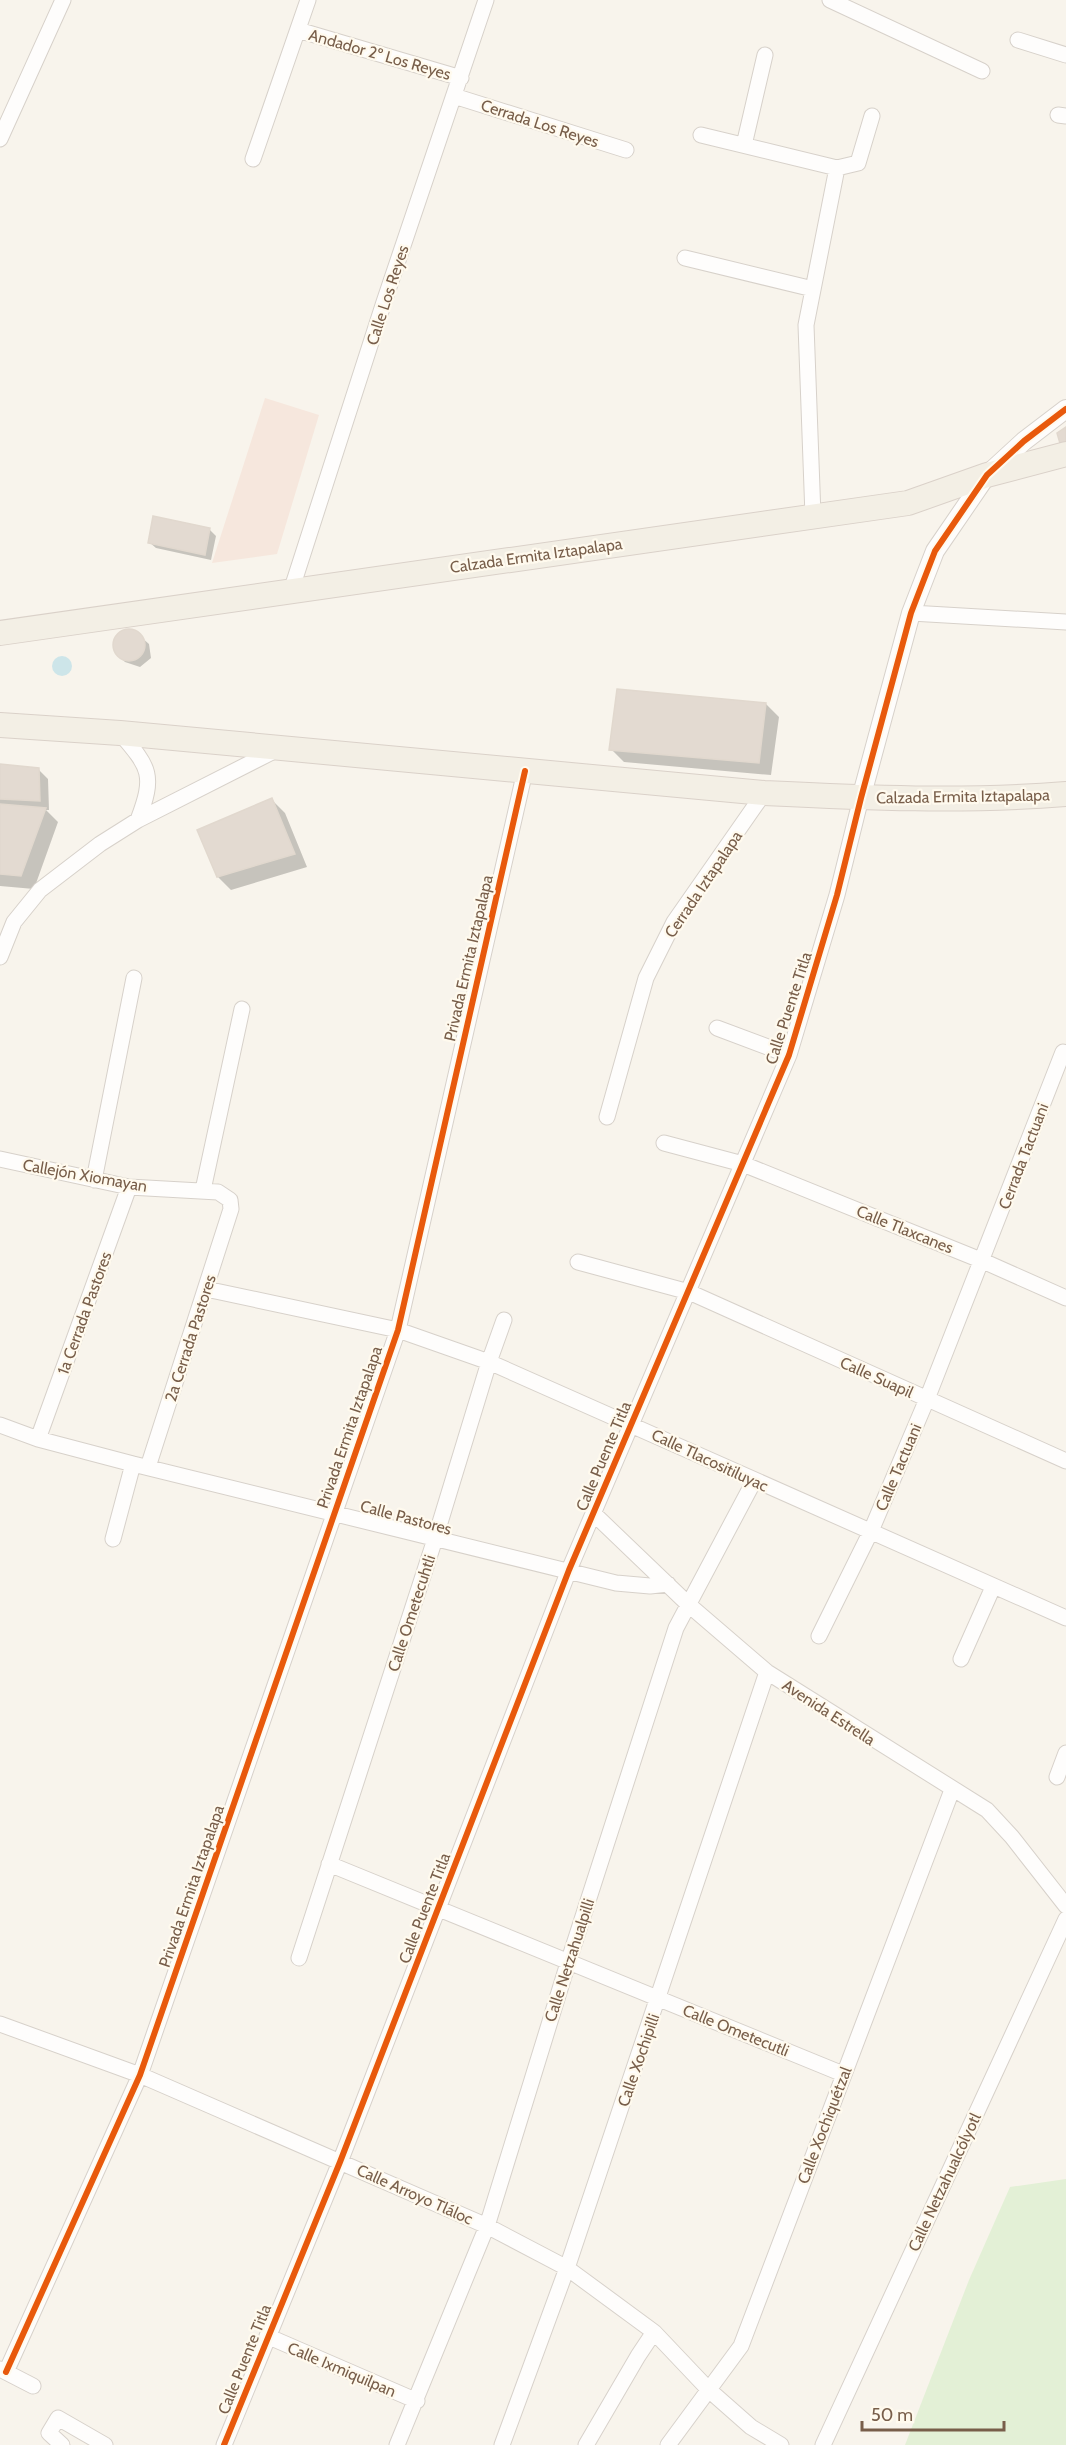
<svg xmlns="http://www.w3.org/2000/svg" width="1066" height="2445" font-family="Cabin,sans-serif">
<style>
.commercial{fill:#f6e7dd}
.green{fill:#e3f0d6}
.water{fill:#cde5e9}
.shadow{fill:#0003}
.building{fill:#e3dad1;stroke:#e1d8ce;stroke-width:1.5}
.lines{fill:none;stroke-linecap:round;stroke-linejoin:round}
.minor-casing{stroke:#d7d1ca;stroke-width:17}
.tertiary-casing{stroke:#d7d1ca;stroke-width:20}
.primary-casing{stroke:#dad1c9;stroke-width:26}
.minor{stroke:#fefdfc;stroke-width:15}
.tertiary{stroke:#fefdfc;stroke-width:18}
.primary{stroke:#f3efe5;stroke-width:24}
.cycleway-casing{stroke:#fffaee;stroke-width:10}
.cycleway{stroke:#e8590c;stroke-width:6}
.labels{text-anchor:middle;stroke-width:4.5;stroke-linejoin:round;paint-order:stroke}
.street-label{font-size:16px;fill:#785e4a;stroke:#fffaee}
</style>
<rect width="100%" height="100%" fill="#f8f4ec"/>
<path class="commercial" d="M265,398L319,415L277,554L212,563Z"/>
<path class="green" d="M1066,2179V2445H905L969,2280L1010,2187Z"/>
<path class="water" d="M52 666a10 10 0 1 1 20 0a10 10 0 1 1-20 0Z"/>
<path class="shadow" d="M210,530L216,536L211,560L156,548L149,542Z
M125,631H134L149,644L151,658L140,667L125,662L119,656L114,646L117,637Z
M766,704L779,717L771,775L624,762L611,749Z
M0,765L38,769L48,779L49,810H46L58,822L34,889L0,886Z
M272,800L285,813L307,867L231,890L218,877Z"/>
<path class="building" d="M1066,427V446L1061,447L1057,433Z
M153,516L210,528L205,555L148,543Z
M113 645a16 16 0 1 1 32 0a16 16 0 1 1-32 0Z
M617,689L766,703L759,763L609,750Z
M0,764L39,768L40,801L0,799Z
M272,798L295,854L217,877L197,830Z
M0,804L46,808L21,876L0,874Z"/>
<g class="lines">
<defs>
<path id="minor" d="M830,0L982,71
M298,30L461,78
M1018,40L1066,55
M454,96L626,150
M1058,115L1066,116
M701,135L837,168L806,325L813,516
M0,139L63,0
M744,145L765,55
M253,159L308,0
M837,168L858,163L872,116
M685,258L813,289
M291,591L384,302L486,0
M911,613L1066,622
M120,733C150,768 155,775 138,820
M0,957L14,922L40,890L100,844L138,820L276,750
M717,1028L789,1055
M607,1117L646,978L674,922L764,793
M664,1143L743,1164L983,1261L1066,1298
M0,1159L129,1187L218,1192L230,1200L231,1209L148,1467
M94,1180L134,978
M203,1190L242,1009
M578,1262L689,1292L1066,1461
M206,1289L398,1330L489,1362L1066,1618
M0,1425L38,1439L133,1464L616,1583L650,1586L668,1584
M38,1439L129,1187
M593,1513L689,1605L767,1672L987,1810L1012,1837L1066,1906
M113,1539L133,1464
M819,1636L871,1531L927,1399L1063,1052
M961,1659L993,1587
M1057,1777L1066,1753
M329,1864L843,2074
M299,1958L435,1539L489,1362L504,1320
M0,2024L140,2075L487,2226L567,2268L654,2332L709,2390L751,2427L781,2445
M267,2336L417,2401
M0,2369L33,2386
M6,2372L140,2075L398,1330L525,771
M62,2445L49,2433L58,2418L105,2445
M224,2445L340,2162L569,1570L789,1055L837,895L861,798
M397,2445L487,2226L568,1963L676,1628L754,1481
M502,2445L567,2268L767,1672
M586,2445L638,2356L654,2332
M668,2445L741,2346L952,1790
M823,2445L1066,1919"/>
<path id="tertiary" d="M861,798L911,613L935,551L987,475L1024,441L1066,409"/>
<path id="primary" d="M0,633L908,503L987,475L1066,454
M0,725L120,733L764,793C865,798 966,802 1066,794"/>
</defs>
<use href="#minor" class="minor-casing"/>
<use href="#tertiary" class="tertiary-casing"/>
<use href="#primary" class="primary-casing"/>
<use href="#minor" class="minor"/>
<use href="#tertiary" class="tertiary"/>
<use href="#primary" class="primary"/>
<defs>
<path id="cycleway" d="M6,2372L140,2075L398,1330L525,771
M224,2445L340,2162L569,1570L789,1055L837,895L861,798L911,613L935,551L987,475L1024,441L1066,409"/>
</defs>
<use href="#cycleway" class="cycleway-casing"/>
<use href="#cycleway" class="cycleway"/>
</g>
<g class="labels">
<g class="street-label">
<text transform="translate(380 54) rotate(16)" y="6">Andador 2º Los Reyes</text>
<text transform="translate(540 123) rotate(18)" y="6">Cerrada Los Reyes</text>
<text transform="translate(387 295) rotate(-72)" y="6">Calle Los Reyes</text>
<text transform="translate(536 555) rotate(-8)" y="6">Calzada Ermita Iztapalapa</text>
<text transform="translate(963 796) rotate(-1)" y="6">Calzada Ermita Iztapalapa</text>
<text transform="translate(703 884) rotate(-56)" y="6">Cerrada Iztapalapa</text>
<text transform="translate(468 958) rotate(-77)" y="6">Privada Ermita Iztapalapa</text>
<text transform="translate(788 1008) rotate(-72)" y="6">Calle Puente Titla</text>
<text transform="translate(1023 1156) rotate(-69)" y="6">Cerrada Tactuani</text>
<text transform="translate(85 1175) rotate(10)" y="6">Callejón Xiomayan</text>
<text transform="translate(905 1229) rotate(22)" y="6">Calle Tlaxcanes</text>
<text transform="translate(84 1313) rotate(-70)" y="6">1a Cerrada Pastores</text>
<text transform="translate(190 1338) rotate(-72)" y="6">2a Cerrada Pastores</text>
<text transform="translate(877 1377) rotate(24)" y="6">Calle Suapil</text>
<text transform="translate(349 1427) rotate(-71)" y="6">Privada Ermita Iztapalapa</text>
<text transform="translate(603 1456) rotate(-67)" y="6">Calle Puente Titla</text>
<text transform="translate(710 1460) rotate(25)" y="6">Calle Tlacositiluyac</text>
<text transform="translate(898 1467) rotate(-67)" y="6">Calle Tactuani</text>
<text transform="translate(406 1517) rotate(15)" y="6">Calle Pastores</text>
<text transform="translate(411 1613) rotate(-72)" y="6">Calle Ometecuhtli</text>
<text transform="translate(829 1712) rotate(33)" y="6">Avenida Estrella</text>
<text transform="translate(191 1886) rotate(-71)" y="6">Privada Ermita Iztapalapa</text>
<text transform="translate(424 1908) rotate(-69)" y="6">Calle Puente Titla</text>
<text transform="translate(569 1960) rotate(-72)" y="6">Calle Netzahualpilli</text>
<text transform="translate(736 2030) rotate(22)" y="6">Calle Ometecutli</text>
<text transform="translate(638 2060) rotate(-71)" y="6">Calle Xochipilli</text>
<text transform="translate(824 2125) rotate(-69)" y="6">Calle Xochiquétzal</text>
<text transform="translate(944 2182) rotate(-65)" y="6">Calle Netzahualcólyotl</text>
<text transform="translate(415 2194) rotate(24)" y="6">Calle Arroyo Tláloc</text>
<text transform="translate(244 2359) rotate(-68)" y="6">Calle Puente Titla</text>
<text transform="translate(342 2369) rotate(23)" y="6">Calle Ixmiquilpan</text>
</g>
</g>
<path d="M862 2421v9h142v-9" fill="none" stroke="#785e4a" stroke-width="3"/>
<text x="871" y="2421" font-size="18" fill="#785e4a" stroke="#fffaee" stroke-width="4.5" paint-order="stroke">50 m</text>
</svg>
